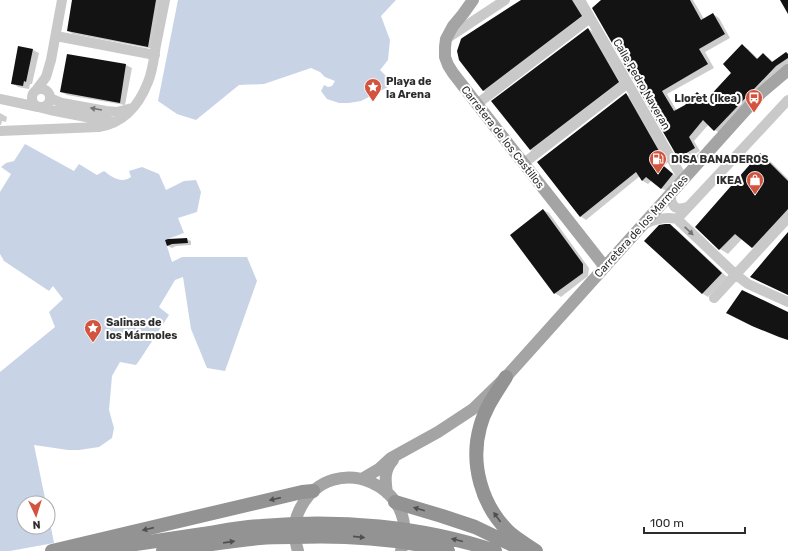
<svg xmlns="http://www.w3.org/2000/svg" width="788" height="551" font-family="Rubik,sans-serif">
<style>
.water{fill:#c8d4e6}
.shadow{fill:#0003}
.building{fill:#131313}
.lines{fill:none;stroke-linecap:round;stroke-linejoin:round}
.minor{stroke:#c9c9c9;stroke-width:10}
.major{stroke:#a4a4a4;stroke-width:12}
.highway{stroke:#939393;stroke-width:14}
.oneway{fill:#737373}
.oneway2{fill:#505050}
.labels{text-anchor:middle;stroke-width:4;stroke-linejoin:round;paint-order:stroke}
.poi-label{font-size:11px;font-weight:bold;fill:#2c2c2c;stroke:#fff;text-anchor:start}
.street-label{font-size:11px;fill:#2c2c2c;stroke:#fff}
</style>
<rect width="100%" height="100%" fill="#fff"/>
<path class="water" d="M178,0H396L381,16L390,40L388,60L380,70L388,78L390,86L361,101L349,103H339L327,99L321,91L324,85L328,87L332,86L335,81L325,77L320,72L311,68L264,84L239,85L196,120L177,114L158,101Z
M25,144L74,171L79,164L97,175L104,171C112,177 121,184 131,177L129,171L142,167L159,174L166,190L184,181L196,180L201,192L197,212L178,218L184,233L165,240L172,262L182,257H247L257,281L225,371L207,368L191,329L183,277L175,280L159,307L169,315L141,358L136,365L120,362L112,376L109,410L114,428L112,438L99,447L79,450H68L34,445L46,503H24V527H48V512L54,543L10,551H0V372L55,327L49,312L63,299L53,286L49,291L4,261L0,254V192L11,174L1,167L6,163L14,161Z"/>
<path class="shadow" d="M73,0H162L154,49L73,34L68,31Z
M523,0H576L587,20L489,94L484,91L460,60Z
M602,0H693L704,19L713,14L719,18L730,38L705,52L714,68L667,94L677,111L685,106L697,93L707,100L733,73L742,46L748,49L758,59L763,54L769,58L773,62L788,54V65L721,134L715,130L709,124L694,141L700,151L685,160L679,157Z
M588,29L594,32L624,85L536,153L530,150Z
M18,47L33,50L39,53L32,84H30L29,89L18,87L12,83Z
M68,55L126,65L132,68L125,105L67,95L61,92Z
M626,94L631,97L668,162L664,166L678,178L667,191L661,188L652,180L648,184L643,181L640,176L586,220L580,216Z
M0,113L7,117L6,122L2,121L1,125H0Z
M761,154L768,159L788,179V222L760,251L752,247L742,239L728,254L720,249L696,227Z
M543,210L549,213L589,268L588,276L561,297L555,293Z
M670,226L676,229L727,277L708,297L703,294L646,241Z
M187,239L191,241V245L176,246L172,248L168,246L166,241Z"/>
<path class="building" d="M72,0H156L148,47L67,31Z
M521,0H572L582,16L483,91L459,60L457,51L461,39L462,38Z
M601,0H690L701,20L713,13L725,34L699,49L708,64L662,91L674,111L685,105L697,92L706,100L731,73L723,64L742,44L757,59L763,53L772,62L786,52L788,54V58L776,66L714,131L703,120L689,137L695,148L678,158L592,8Z
M780,0H788V14Z
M588,28L619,82L530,150L491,101Z
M18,46L33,49L26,82L24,81L23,86L11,84Z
M67,54L126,64L120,103L60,92Z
M626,93L663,158L659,162L673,174L661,189L646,177L642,181L636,172L580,217L537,162Z
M760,153L788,181V209L752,248L735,234L719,250L695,227Z
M543,209L583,264V273L554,294L510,235Z
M665,224H670L722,273L702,294L644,241L659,225Z
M788,232V295L750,277Z
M187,238L188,243L172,244L167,246L165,240L168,239Z
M742,290L788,312V340L779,337L752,326L726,313Z"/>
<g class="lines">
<path class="minor" d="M580,0L683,179
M56,36L155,55
M446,39L505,0
M32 98a9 9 0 1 1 18 0a9 9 0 1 1-18 0Z
M37,89L46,77L51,60L62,0
M50,98L62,103L106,111L117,112L132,108
M0,99L38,107L50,110L112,122
M477,104L590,18
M0,131L99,127C125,123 139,105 148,82C153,70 154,57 156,45C159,30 162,15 165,0
M524,163L628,83
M670,194C672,206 674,211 687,207
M677,219L788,100
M645,224C655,219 665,216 677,219L735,274L748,284L788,302
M714,298L788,218"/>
<path class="major" d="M473,0L463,14L453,26L446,39L445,47V57L448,65L453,73L477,104L605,267
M362,479L379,469L391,458L438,432L473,409L506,377L761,93L788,70
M387,493C385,480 384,470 393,460
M298,551C293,536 293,521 301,507C333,448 423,486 401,551"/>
<path class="highway" d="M506,377C496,393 485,408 480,427C470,463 481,505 509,532C517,539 527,545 536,551
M395,502L442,516L475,527L521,549
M52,551L302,492L313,491
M89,551C127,545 165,540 203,534C222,531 242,527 261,526C338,519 421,526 495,551
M163,551C195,547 227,541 260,538C271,537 282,537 293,537C345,535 397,538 448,551"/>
</g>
<defs><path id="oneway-solid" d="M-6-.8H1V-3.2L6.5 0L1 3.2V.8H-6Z"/></defs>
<g class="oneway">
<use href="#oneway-solid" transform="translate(96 109) rotate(-170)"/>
<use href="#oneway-solid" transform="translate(689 231) rotate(43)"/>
</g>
<g class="oneway2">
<use href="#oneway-solid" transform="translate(275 499) rotate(167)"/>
<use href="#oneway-solid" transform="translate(419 509) rotate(-164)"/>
<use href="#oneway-solid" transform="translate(497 517) rotate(-126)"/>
<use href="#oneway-solid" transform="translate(148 529) rotate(167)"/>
<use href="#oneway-solid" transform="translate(359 537) rotate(6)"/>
<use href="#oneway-solid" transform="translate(457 540) rotate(-166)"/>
<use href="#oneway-solid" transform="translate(229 542) rotate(-8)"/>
</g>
<defs>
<symbol id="sight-pin" viewBox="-11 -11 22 30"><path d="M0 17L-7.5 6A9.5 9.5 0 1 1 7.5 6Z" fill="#d2533e" stroke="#fff"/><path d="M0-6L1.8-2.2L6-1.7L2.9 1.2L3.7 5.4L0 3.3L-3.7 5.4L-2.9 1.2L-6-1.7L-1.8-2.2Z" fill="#fff"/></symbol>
<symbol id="bus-pin" viewBox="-11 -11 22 30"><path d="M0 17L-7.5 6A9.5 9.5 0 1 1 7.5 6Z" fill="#d2533e" stroke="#fff"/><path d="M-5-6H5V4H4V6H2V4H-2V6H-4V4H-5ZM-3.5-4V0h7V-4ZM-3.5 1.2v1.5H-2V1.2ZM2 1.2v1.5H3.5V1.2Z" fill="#fff"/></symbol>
<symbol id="fuel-pin" viewBox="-11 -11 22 30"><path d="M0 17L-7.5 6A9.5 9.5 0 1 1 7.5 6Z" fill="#d2533e" stroke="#fff"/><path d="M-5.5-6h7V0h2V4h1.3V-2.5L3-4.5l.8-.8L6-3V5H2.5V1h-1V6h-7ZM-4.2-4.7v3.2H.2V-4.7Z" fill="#fff"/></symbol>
<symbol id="shop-pin" viewBox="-11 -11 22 30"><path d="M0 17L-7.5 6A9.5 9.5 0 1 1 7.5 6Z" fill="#d2533e" stroke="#fff"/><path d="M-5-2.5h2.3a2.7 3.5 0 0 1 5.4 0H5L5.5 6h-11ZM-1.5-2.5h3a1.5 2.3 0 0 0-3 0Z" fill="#fff"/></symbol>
</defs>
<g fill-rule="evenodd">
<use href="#sight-pin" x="363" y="77" width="20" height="27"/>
<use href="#bus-pin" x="744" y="88" width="20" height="27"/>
<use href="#fuel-pin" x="648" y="149" width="20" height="27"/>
<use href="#shop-pin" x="745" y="170" width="20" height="27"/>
<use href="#sight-pin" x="83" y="318" width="20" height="27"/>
</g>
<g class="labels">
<g class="poi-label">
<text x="386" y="85">Playa de<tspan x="386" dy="13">la Arena</tspan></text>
<text x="741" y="102" text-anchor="end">Lloret (Ikea)</text>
<text x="671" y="163">DISA BANADEROS</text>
<text x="742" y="184" text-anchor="end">IKEA</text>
<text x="106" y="326">Salinas de<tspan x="106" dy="13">los Mármoles</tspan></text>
</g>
<g class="street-label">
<text transform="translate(642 84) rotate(60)" y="4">Calle Pedro Naveran</text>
<text transform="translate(503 137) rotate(52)" y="4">Carretera de los Castillos</text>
<text transform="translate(641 226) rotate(-48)" y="4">Carretera de los Marmoles</text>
</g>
</g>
<g transform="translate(36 515) rotate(176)"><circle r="19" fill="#ffffff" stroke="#ababab"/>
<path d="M0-3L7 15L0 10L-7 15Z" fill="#d2533e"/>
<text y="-6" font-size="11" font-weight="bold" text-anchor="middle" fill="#2c2c2c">N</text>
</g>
<path d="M644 527v6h101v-6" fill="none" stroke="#2c2c2c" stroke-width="2"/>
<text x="650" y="527" font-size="12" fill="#2c2c2c" stroke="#ffffff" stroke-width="3" paint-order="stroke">100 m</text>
</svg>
